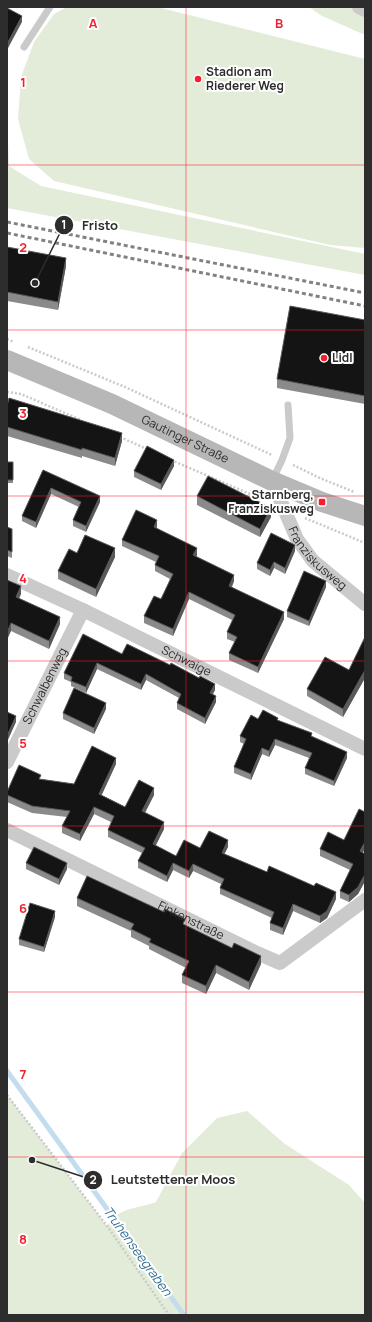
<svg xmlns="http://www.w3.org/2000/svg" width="372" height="1322" font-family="Manrope,sans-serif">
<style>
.green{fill:#e3ecd9}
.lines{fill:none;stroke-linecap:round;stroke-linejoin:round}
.stream{stroke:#c3ddee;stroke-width:5}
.path{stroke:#cacaca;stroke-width:2.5;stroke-dasharray:2 2;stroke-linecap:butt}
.lane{stroke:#cacaca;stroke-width:7}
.street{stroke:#cacaca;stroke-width:14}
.secondary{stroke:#b7b7b7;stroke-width:20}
.rail{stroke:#828282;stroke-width:3;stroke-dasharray:4 3;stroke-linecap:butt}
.wall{fill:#8a8a8a}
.shaded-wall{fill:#5a5a5a}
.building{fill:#141414;stroke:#5a5a5a}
.grid{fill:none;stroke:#f61d2c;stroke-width:1;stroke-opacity:0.55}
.poi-dot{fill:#f61d2c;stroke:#fff;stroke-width:1.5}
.labels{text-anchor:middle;stroke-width:4;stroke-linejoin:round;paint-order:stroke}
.poi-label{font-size:12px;font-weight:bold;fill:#2d2d2d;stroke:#fff;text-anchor:start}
.street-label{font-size:12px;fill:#2d2d2d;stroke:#fff}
.water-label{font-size:13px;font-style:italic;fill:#337096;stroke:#fff}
.grid-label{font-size:13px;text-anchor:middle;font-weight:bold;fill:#f61d2c;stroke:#fff;stroke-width:4;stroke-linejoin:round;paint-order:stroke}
.leader{fill:none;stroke:#2d2d2d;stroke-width:1.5}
.callout-dot{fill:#2d2d2d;stroke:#fff;stroke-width:1.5}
.mark-label{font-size:12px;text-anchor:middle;font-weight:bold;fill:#fff}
.callout-label{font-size:13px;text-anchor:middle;font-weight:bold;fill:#2d2d2d;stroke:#fff;stroke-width:4;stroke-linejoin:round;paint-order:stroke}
</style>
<rect width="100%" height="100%" fill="#fff"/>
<path class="green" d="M67,7H157L365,59V248L330,245L54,181L29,159L18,119L21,77L34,42L54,14Z
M309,7H365V35L322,16Z
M7,118L9,166L41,186L365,254V275L7,208Z
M7,1095L107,1226C118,1207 137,1209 156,1202L182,1153L217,1118L247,1111L285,1144L349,1185L365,1203V1315H7Z"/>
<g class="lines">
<path class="stream" d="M7,1071L184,1315"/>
<path class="path" d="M7,339L14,342
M28,347L125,387L272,455
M7,392L21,394L81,420
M120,437L149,450
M171,460L264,500
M293,465L320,478L354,492
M305,518L365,543
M7,1095L107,1226L169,1315"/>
<path class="lane" d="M24,47L50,7
M272,481L282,460L290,438L288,405"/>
<g class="street">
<path d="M359,7L365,10"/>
<path id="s1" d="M272,481L297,539L313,561L365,604"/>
<path id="s2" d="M7,575L83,610L365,749"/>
<path id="s3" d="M7,762L83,610"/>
<path id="s4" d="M7,830L257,953L280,963L365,900"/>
</g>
<path class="secondary" id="s5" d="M7,360L112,404L272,481L322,502L365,516"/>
<path class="rail" d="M7,222L365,293
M7,233L365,306"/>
</g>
<path class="wall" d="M7,247L66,266L58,310L7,301Z
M365,320V404L277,388V379Z
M7,406L122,441L115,466L82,456V458L7,436Z
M7,462H13V483H7Z
M174,466L161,490L134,477V471Z
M43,470L100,502L86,532L73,526V520L79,507L51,494L36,528L22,521V516Z
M197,496L271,517L260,537L197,505Z
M157,526V528L197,555L196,556L234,581L232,587L284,619L258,673L229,660V653L235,642L227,639V632L232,620L189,599L173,636L144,623V616L161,599L170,579L155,571V565L156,562L122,546V540Z
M7,527L12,529V558L7,556Z
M295,551L285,574L274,568L270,576L257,569V563Z
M77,553L115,557L96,597L58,579V571Z
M7,580L21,594L19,598L60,624L49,649L11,631Z
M326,587L309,626L287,617V611Z
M365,637V678L343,717L307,696V689L349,670Z
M122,654L215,690L213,694L216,702L205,724L177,709V703L179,698L146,680L141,690L97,669L86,693L71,686V682L64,679V673Z
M106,709L94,734L63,719V713Z
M258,719L278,720L312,737L347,758L334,786L305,774V768L309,758L275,745L269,757L262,754L251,780L234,773V767L244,744L240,742V736Z
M116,764L101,795L125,807L154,795L145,813L164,829L155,846L176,856L200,848L228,847L224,854L267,872L336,899L327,918L320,923L293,911L283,935L270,930V923L272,918L220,894V888L221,884L193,871L189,878L173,870L167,882L138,868V861L142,853L108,837V830L111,822L94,814L80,841L62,833V826L67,817L32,813L7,802V792L41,779L74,784Z
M320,849L363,853L365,854V884L364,883L358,894L349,902L340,898V891L350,870L320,856Z
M26,863L67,869L59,885L26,869Z
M77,898L185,925L261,964L249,990L216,973L206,994L182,983V975L186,968L149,949V946L131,937V931L77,906Z
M55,917L44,952L19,945V939Z"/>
<path class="shaded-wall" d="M22,16V22L7,50V44Z
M66,258V266L58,310V302Z
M122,433V441L115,466V458Z
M174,460V466L161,490V484Z
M51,488V494L36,528V522Z
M100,496V502L86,532V526Z
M271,508V517L260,537V529Z
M157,520V526L154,533V527Z
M295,545V551L285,574V568Z
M115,548V557L96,597V589Z
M197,548V555L193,562V555Z
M274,562V568L270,576V570Z
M234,575V581L229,593V586Z
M326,581V587L309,626V621Z
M21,586V594L16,605V597Z
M189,592V599L173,636V629Z
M284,612V619L258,673V667Z
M60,617V624L49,649V641Z
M11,623V631L7,640V633Z
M97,663V669L86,693V687Z
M365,670V678L343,717V709Z
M146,674V680L141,690V684Z
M215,684V690L210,699V693Z
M216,696V702L205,724V718Z
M106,703V709L94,734V728Z
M16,716V722L7,742V736Z
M275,739V745L269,757V751Z
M262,748V754L251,780V774Z
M347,752V758L334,786V781Z
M116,758V764L99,801V794Z
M154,788V795L142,818V811Z
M94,807V814L80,841V834Z
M164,822V829L153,851V844Z
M228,840V847L222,859V853Z
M365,842V849L360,858V851Z
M67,863V869L59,885V879Z
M173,863V870L167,882V876Z
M193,864V871L189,878V871Z
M364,876V883L358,894L349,902V895Z
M336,892V899L327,918L320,923V916Z
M293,904V911L283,935V928Z
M55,911V917L44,952V947Z
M261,956V964L249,990V982Z
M216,965V973L206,994V986Z"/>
<path class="building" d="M7,8L22,16L7,44Z
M7,247L66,258L58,302L7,292Z
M290,306L365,320V396L277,379Z
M9,398L122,433L115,458L82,448V450L7,427V406Z
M147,446L174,460L161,484L134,471Z
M7,462H13V480H7Z
M43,470L100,496L86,526L73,520L81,502L51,488L36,522L22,516Z
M208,476L271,508L260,529L197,496Z
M136,510L157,520L154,527L197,548L193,555L234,575L229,586L284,612L258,667L229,653L237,637L227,632L235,615L189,592L173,629L144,616L154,596L161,599L173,574L155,565L159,556L122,540Z
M7,527L12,529V552L7,550Z
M271,533L295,545L285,568L274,562L270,570L257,563Z
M85,535L115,548L96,589L58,571L69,549L77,553Z
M304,571L326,581L309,621L287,611Z
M7,580L21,586L16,597L60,617L49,641L11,623L7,633Z
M83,634L122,654L127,644L170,665L171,663L199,678L200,676L215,684L210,693L216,696L205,718L177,703L181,694L146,674L141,684L97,663L86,687L71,681L72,677L64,673Z
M365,637V670L343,709L307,689L325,657L349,670Z
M74,688L106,703L94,728L63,713Z
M263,710L278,718L277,720L312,733L311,736L347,752L334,781L305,768L312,753L275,739L269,751L262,748L251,774L234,767L246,739L240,736L251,715L258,719Z
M7,712L16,716L7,736Z
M92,746L116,758L99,794L125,807L139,780L154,788L142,811L164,822L153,844L176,856L184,840L200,848L209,831L228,840L222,853L267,872L269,866L314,886L316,883L336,892L327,911L320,916L293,904L283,928L270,923L274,912L220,888L224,879L193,864L189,871L173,863L167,876L138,861L145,848L108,830L114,816L94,807L80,834L62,826L70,811L32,806L7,795V792L19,765L41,775L39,779L74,784Z
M359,809L365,812V811V842L360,851L365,854V877L364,876L358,887L349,895L340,891L353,864L320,849L328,832L344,840Z
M34,847L67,863L59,879L26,863Z
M87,876L164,912L165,909L185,919L183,924L232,948L234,943L261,956L249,982L216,965L206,986L182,975L189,961L149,942L151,939L131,929L134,924L77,898Z
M30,903L55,911L44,947L19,939Z"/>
<path class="grid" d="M186,7V1315M7,165H365M7,330H365M7,496H365M7,661H365M7,826H365M7,992H365M7,1157H365"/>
<g class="poi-dot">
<circle cx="198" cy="79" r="4"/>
<circle cx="324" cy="358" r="4"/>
<rect x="318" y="498" width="8" height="8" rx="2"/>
</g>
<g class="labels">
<g class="poi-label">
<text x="206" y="76">Stadion am<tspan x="206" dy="14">Riederer Weg</tspan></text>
<text x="332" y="362">Lidl</text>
<text x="314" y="499" text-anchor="end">Starnberg,<tspan x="314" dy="14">Franziskusweg</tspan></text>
</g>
<g class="street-label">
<text dy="4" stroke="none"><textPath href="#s5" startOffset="195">Gautinger Straße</textPath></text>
<text dy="4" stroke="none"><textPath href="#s1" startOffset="91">Franziskusweg</textPath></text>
<text dy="4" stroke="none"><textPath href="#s2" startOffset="199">Schwaige</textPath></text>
<text dy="4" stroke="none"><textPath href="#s3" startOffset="85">Schwalbenweg</textPath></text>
<text dy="4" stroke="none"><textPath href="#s4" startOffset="205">Finkenstraße</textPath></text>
</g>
<g class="water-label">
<text transform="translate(138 1251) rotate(54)" y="5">Truhenseegraben</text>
</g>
</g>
<g class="grid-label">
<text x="93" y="28">A</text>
<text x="279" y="28">B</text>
<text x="23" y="87">1</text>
<text x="23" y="252">2</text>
<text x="23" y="418">3</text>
<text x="23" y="583">4</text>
<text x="23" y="748">5</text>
<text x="23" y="913">6</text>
<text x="23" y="1079">7</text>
<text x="23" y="1244">8</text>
</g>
<path class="leader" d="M35 283L64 225M32 1160L93 1180"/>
<g class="callout-dot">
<circle cx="35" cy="283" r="4"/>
<circle cx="32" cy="1160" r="4"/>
<circle cx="64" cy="225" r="10"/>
<circle cx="93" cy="1180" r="10"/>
</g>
<g class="mark-label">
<text x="64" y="229">1</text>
<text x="93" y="1184">2</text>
</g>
<g class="callout-label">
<text x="100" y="230">Fristo</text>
<text x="173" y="1184">Leutstettener Moos</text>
</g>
<rect width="372" height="1322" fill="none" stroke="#2d2d2d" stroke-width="16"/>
</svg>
